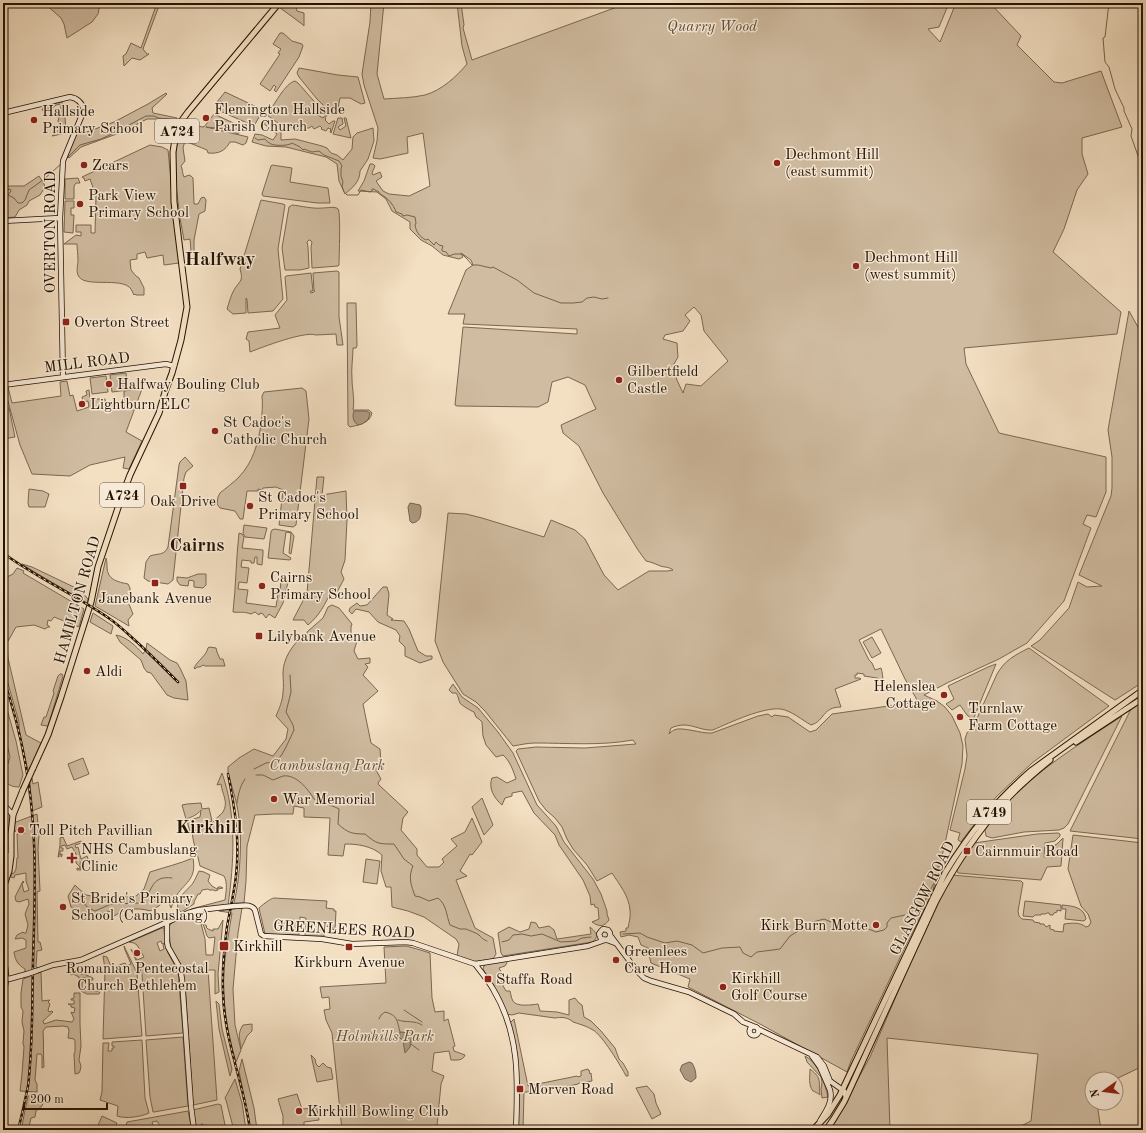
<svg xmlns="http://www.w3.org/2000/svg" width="1146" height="1133" font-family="'Old Standard TT',serif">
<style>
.green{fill:#d0bca1;stroke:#7a6751;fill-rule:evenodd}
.water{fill:#ac9980;stroke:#75634d}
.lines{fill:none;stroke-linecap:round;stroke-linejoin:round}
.stream{stroke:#75634d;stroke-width:1}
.secondary-casing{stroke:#231201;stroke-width:6}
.primary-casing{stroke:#231201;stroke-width:7}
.secondary{stroke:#f7ead7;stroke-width:4.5}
.primary{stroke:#f3dfc2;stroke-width:5}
.rail-casing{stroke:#231201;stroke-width:2.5}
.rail{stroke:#f7ead7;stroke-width:1;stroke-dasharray:3;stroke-linecap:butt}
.secondary-bridge-casing{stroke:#231201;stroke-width:6;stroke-linecap:butt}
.primary-bridge-casing{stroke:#231201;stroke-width:7;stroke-linecap:butt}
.secondary-bridge{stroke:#f7ead7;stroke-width:4.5}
.primary-bridge{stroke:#f3dfc2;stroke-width:5}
.poi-dot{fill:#8f2418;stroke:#f7ead7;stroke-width:1.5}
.labels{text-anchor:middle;stroke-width:3;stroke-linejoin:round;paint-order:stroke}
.shield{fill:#f7ead7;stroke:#635341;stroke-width:1}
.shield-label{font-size:14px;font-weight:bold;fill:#231201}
.park-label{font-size:15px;font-style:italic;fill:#604e39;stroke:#f7ead7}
.poi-label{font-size:15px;fill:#231201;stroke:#f7ead7;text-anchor:start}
.street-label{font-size:15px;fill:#231201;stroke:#f7ead7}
.district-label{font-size:19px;font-weight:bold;fill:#231201;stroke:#f7ead7}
</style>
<rect width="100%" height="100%" fill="#f3dfc2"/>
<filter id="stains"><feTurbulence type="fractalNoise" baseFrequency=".005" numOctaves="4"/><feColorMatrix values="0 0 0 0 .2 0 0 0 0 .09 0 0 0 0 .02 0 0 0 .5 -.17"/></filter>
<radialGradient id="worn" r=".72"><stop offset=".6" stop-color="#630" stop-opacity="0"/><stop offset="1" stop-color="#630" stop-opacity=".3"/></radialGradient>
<path class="green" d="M44,3H100V4L98,14L92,22L67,38L64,24L61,18Z
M157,3H160L143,49L147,54H149L140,60L132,58L124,66L123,56L126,54L131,43L141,48Z
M282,3H295L297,11L304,13V26L302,24L279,7Z
M371,3H384L377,74L384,99C397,98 412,98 425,95C442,90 456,77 467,64L462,46L457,3H461L464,25L463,28L472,60L628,3H949L939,27L928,29L940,42L956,3H990L1021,36L1017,45L1054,82L1062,83L1101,71L1122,127L1082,138V154L1088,174L1077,190L1064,229L1053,252L1121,312L1117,334L964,348L966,364L999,433L1106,457V492L1096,517L1087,515L1083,524L1091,528L1064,601L1027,643L999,659L949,682L924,695L937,701L945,707L952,716L960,733L963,746L962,764L944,848L932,894L906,945L851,1061L847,1072L760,1024L688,987L690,979L651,963L649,955L650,949L641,945L638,937L629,935L621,937L620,932L626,931V928H628C629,922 631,916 630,910C629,896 619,884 612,873L597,881L587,865L573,849L567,839L562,827L555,818L546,810L539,801L516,751L518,749L536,747L585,748L636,744L633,740C600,746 568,743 535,743C527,743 520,745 513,746L485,711L476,702L463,694L443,662L435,641L448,513L466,514L482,518L544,537L551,520L575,530L585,539L604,575L618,590L649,571H667L673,570C668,566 664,568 658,565C653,563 651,562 646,561L638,550L603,493L579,446L563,433L561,425L596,409L585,385L568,377L552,382L548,402L538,407L457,406L455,405L463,327L577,334V329L463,324L465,314H448L466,270L473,265L471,260L461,253L463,257L459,259L443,255L432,246L421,240L410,229V222L392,211L386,199L377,192L358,191L364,181L370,164H373L375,166L372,173L373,175L380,172L382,177L376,181L383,191L389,194L409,196L430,186L423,133L407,137L408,153L380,159L373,158L377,141L378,128L364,85L362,74L370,22ZM694,307L701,315L704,331L728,361L701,386L686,384L683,393L676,378L679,375L674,364L678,357L677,343L663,339L665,335L683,331L690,321L685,315ZM881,629L905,679L916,698L917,702L832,714L816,730L810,732L788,717L774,715L772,717L768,714L758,716L712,733C702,734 681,726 674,730C672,731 670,733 669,734L671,728C675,726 680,725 684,725C694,725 703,731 713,730C731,722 763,707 781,709C792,711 802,720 811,725C825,721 822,707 841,707L835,689L861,679L860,678H855V675H857V673L864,674V676L877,678L884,682C882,678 883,673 881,668L875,670L872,663L869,660L859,640Z
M280,33H283L292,41L302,44L303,46L299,57L276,92L274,90L276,87L274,85L270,91L260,84L280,54L278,53L281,49L273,44Z
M299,68L338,75L358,77L365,103L361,104L350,98H340L337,113L326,108L317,99L299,77L297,73Z
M295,81L298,83L320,108L316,114L323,118L327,113L328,114L325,118L326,119L325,120L329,124L333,121H335L331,133L330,132L331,129L328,128L326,131L321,129L322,128L320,126L314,129L312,126L309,128H307L306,129L282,126L267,115C273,107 285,83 295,81Z
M225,92L263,110L254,126L220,111L224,103L220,101L219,102H217Z
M166,93L167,94L152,108L153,113L177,118L175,123L159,119H147L122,132L81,147L69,158L67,156L77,131L84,133L114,122L148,104Z
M62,102L65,117L66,133L52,136L60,129L58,121L59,118L56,116V113L62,112L60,104L56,105L54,107L43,110V111L42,110L44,106Z
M214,114L242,127L238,134L226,129L206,127L248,137L246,143L243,145L235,142H230C225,151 219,154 208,153L207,150L185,141L183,148L185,161L181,166C183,170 182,173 184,177L189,175L191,176L193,178L194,204H198L201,198L204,197L206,200L205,211L199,214L194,240V253H189V251H191L190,239L184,240L180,218L176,185L175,156L179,135L187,119C191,123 198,127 204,127Z
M338,118H342L343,124L338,127L340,130L346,126L344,118H346L351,138L333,134Z
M265,120L281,130V140L295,139L322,146L327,148L331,153L337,155L343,160L352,149L353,137L357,133L373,128L374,141L368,159L360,171C360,182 352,188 345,194L339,181L337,164L326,157L286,147L266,146L252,142L255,134L262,135L273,140L277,134L263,123V121Z
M150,145L162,147L168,150L179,263L164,265L163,255L147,258L145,252L137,254V259L130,260L131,270L136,276L139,278L144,288V295H136L135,294L134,295C133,293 132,291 131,289C122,276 83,289 78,275C76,271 78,264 78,260C78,254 77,249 77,244H64L76,235L81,236V232H76V225H91V233H95L96,196L90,179L85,181L84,178H83L82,177Z
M272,165L292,168L290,182L328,188L330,203H317L263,196L262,194L271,166Z
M39,176L44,184L45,187L40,195L29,201L27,205L19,210L15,217L3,218V186H24Z
M78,178L80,183H76L74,186V199H65V179Z
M261,200L283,204L285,205L278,249L283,299L273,311L248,313L247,299L246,298V313L233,314L227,309C229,303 231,295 234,290C239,281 244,282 240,269Z
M65,201H74V208H71V215H74L73,233L64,232Z
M292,205C302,206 312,209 323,208C327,208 335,206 338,209C341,212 339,257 339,265L338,266L312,268L311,247L312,242L310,240H309L307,242L308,247L309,268L300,270H285L282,248L289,207Z
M337,271L339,272V317L343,345H337L336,334L316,335C304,331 263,347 250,352L249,341L246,339L248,332L280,328L275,315L287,300L285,277L286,276L311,273L313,291H310L311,293L314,292L315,291H314L313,273Z
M347,303H356L357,346L356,348H353C353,358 351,368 352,379C352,389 355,400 353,410H369L372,413C370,423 359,425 350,427L348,425Z
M1129,311L1143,336V682L1115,700L1031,646L1040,640L1069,608L1078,582L1087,587L1102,586L1079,575L1111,496L1112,488V457L1108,430Z
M126,373L128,390L112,392L110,375Z
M106,376L108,392L92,394L90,378Z
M67,381L70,396L73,395L77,411L89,407L88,401L83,402L82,397L87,395L86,391L89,390L90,399H105L106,405L124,403V391L142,389L126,432L142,441L129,469L123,468L125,457L90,465L70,476L32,474L20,445L4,387H8L12,403L61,396L60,382Z
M302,388L306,391L309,419L296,525L293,527L279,525L283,490L276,487L263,488L262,490L258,489V491H247L243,519H240L235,511L220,508L217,504L218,497L220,493C226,488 233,483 239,477C253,462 258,444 261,424C262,414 263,405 262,396L264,392Z
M3,389L7,408H9L15,437L3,439Z
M185,457L193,466L186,472L184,478L173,580L168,584L148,581L144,578L146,562L150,556C158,553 164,556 168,547L179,465L180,462Z
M317,477H324L322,495L346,491L347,520L345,560L341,572L344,579L337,592L332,590C325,604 320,615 308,625L304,620H293L307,593Z
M29,489L43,491L49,494L45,507H29L28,503Z
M244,525L267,528L264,539L245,537L243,533Z
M275,529L291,532L294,536L291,554L289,553L291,533L286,532L283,553L291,558L290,560L268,558L271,532L272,530Z
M239,533L242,534L244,537L242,548L263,550V554L262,565L257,564V557H255L254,563H251V561L242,560L241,567L249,568L247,583L239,582L238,589L248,590L246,603L276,607L278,592L280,591L281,581L288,582L283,603L275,618L269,614L266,618L263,614L260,613L259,615L255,612L251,614C242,611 242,613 233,612C236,586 236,559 239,533Z
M106,558C107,562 107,564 107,567C107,580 118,582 128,584L130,588L129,604L133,614L128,620L129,626L95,606Z
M22,564L32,567L80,590L88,599L87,603L33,571Z
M17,568L24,571L23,573L84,609L79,627L54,617L51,621L48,620L47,625L49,626L50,627H48L45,629L34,625L16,627L7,643L8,658L26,735L41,743L29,770L27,767L19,729V722L3,666V590L6,585L7,577L13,574Z
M198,574H206V585L203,588L194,587V581L189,580L188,586L180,585L177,581V577L187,578Z
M383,587H387L389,594L387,615L393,619L391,620L404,621L409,629L418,651L426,656H432V659L420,663L405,656V647L399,641L400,636L396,630L378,622L369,612L356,609L352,614L349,611L350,608L357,603L360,606L367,605Z
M332,605L339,608L352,624L351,627V638L354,640L363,636L366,642L357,641L354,651L358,659L370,658V663L365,664L368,667L363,675L378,691L363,704L371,743L380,749L381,762L376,770L381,779L378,783L379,785L408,812L403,818L401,830L417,849V855L427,867H439L444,862L442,859L457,846L451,839L465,832L472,818L482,842L472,855L470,854L460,871L467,876L456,880L475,928L493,938L496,954L493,959L476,962L457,956L459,944L456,939L424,917L408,911L392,907L391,887H386L381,871L382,855C372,846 358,844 345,844L343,856L328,855L330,818L304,817V808L294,806L293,814H275L255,815L247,846L246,881L244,903H234C240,879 243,836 238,811C236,798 231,785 228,772V767L239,758L254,749L273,756L286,739L288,729L276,716C279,709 283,700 283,692C284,686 283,679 283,673C283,659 292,645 303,636L305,637L308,635L307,632L323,618L328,607Z
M93,613L113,626L111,634L90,622Z
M116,635C127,637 136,646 143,654L146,649L147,643L170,660L177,663L180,668L186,681L188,700L174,698L167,695L151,673L147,672L144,668L141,660L120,642Z
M872,637L881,653L872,658L863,642Z
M209,647L216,648L217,652L220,659H223L225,666H205L203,665L200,667H197L195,669L194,668C198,660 206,656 208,648Z
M1029,648L1109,706L1032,763L996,797L966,835L961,842L958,840L960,833L950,830L965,769L967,756L965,739L967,733L974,725L997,674C1005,660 1015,655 1029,648Z
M996,664L973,720L967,715L960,705L952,710L946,704L954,699L948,686L988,667Z
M60,674H62L63,676L48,726L41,725L44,717H46L54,693L53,691L58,676Z
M453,684L462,697L478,708L498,732L513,753L537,805L556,826L564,842L593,879L601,894L607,911V914L609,920C604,927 599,927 592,922L599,919L598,908L595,907L594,904L591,905L590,896L583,880L559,845L555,835L534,813L522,791L512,793V796L505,798L502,805C494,798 488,788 492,778L497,777L507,783L516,779C513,770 510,761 503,755L496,757L486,745L483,736L482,722L479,719L476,717L474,712C471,711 461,705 460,703C458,699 459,697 456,693H452L449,690Z
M3,695L16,741L23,775L19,787C12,787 8,785 3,779V769L8,764L10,757L8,748L3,741Z
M1143,700V839L1070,831L1130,711L1136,704Z
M1122,716L1068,824L1064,828L1059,830L1024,832L992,838L986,836L985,830C990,822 996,815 1002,808C1036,770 1080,744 1122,716Z
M83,758L89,774L74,780L68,764Z
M222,773C237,816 234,861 228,906L191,910V909L225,900C226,892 228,883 224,876L200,866C198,855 193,844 192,832L201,829L190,832L187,821L200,817L201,810C197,815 192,817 186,819L182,805L187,804L201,803L202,809L209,808L212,821L204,825L200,824L201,829C208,828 210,825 214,821C217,817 221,815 223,812C229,802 222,794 221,784L217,785Z
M32,778L33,784L38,782L42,807L32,811L30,783Z
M482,798L493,825L484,835L472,807Z
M37,814L39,835L38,849L40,891L37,892L38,942H40L42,950L37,951L36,967L39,968L25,972V969C18,965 15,960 14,952L26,948V940L22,938L15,939L17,935L23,932L24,933H26L28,925L25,914L29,904L28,899L19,902L16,901L15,897L23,881L24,882L22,884L24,892L29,890L26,881V873L15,875L14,878L11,877V874L14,873L16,869L17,858H18L17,834L23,833L24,834L25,829L18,827L15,832C14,828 13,825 16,822Z
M1058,833L1060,834V836L1055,841L1045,843L1044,857H1053L1055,845L1057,844L1063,838V839L1061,866L1047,867L1041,880L958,873L957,871V868L971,847L974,843L1037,834Z
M1073,835L1143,843V1066L1116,1079H1092V1103H1097L1101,1130H1013L1031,1121L1038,1054L887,1038L890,1130H828L846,1101L870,1057L903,980L910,961L937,904L952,875L1021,881L1023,883L1018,911L1019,916L1022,919L1033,920L1034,922L1040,923V924H1044L1046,927L1050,925V929L1054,930V931L1063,932L1064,924C1072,923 1080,922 1086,927L1089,926L1091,922L1088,914L1081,906L1068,869Z
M63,837L67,846L81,841L82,843L75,845L76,848L78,847L81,859L87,856L88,859L80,863L81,870H77V868L79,869L80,867L76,863V854L72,847L67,849L65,845L61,846V848H63V851H60V854H62V856L61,857V855L59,854V857H58L60,845V838Z
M193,858C197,881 184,882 175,898C173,901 173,904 171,908L166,896L159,906L150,911C137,907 125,909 114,916L109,911L94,917H87L81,914L71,907L68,896L75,885L78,888L86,895L102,898L136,896L144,889L150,872C165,867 179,864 193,858Z
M366,859L380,861L377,884L363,882Z
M199,871L204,872L210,875L208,881L212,886L217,889L218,887H221L223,888L218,889V890L215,891L214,890H209L208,889L202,890L200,894H198L194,902V904L183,911L181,912C170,902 188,890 193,883C195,880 197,875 199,871Z
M274,898L327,901L326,908L334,909V911H336L335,930L332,929V927L325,926L324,936H305L306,918L300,917V925H298V927H296V932H299V935L265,934L259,908C261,906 271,898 274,898Z
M1025,901L1061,905V911L1057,910V912L1054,913L1053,915H1050L1049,913H1047L1045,914H1041V915H1035L1033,917L1023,916Z
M1062,905C1073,906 1084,907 1086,919L1084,921L1065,919L1066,909H1062Z
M242,908L238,933L233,989L235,1025L241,1050L236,1062C227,1032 222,999 224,968C226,949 229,931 232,913L219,911Z
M198,912L205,939L206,955H213L215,937L209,938L207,936L203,924H204L207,926L206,927L208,929L213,931V929H218L223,920L218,974L219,992L215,994V970H208L217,1100L193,1105L185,982L181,966L171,949L170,941L169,928L170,925L173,922Z
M531,922L536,923L539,928L549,926L554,930L557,939L591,934L590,927C596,932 600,937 592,942L503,956L501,953L498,933L509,927L520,932L529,929Z
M162,928H164V929L165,943L162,944L161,941L157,943L160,951L164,949L163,945L165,944L168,953L178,971L183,1033L146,1036L142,974L131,949L137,960L144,957L137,945L134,943L129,942Z
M124,946L137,973L142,1036L103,1039L105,969L103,956L107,957L110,964L113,967L125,963L127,966L131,964L125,950Z
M406,946L417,949L430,953L432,998L435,1012L444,1011V1021L448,1019L455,1046L453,1047L454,1051L465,1055C463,1061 456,1060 451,1060L449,1051L434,1053L432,1071L444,1076L441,1084L437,1126L419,1130H342L332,1033L326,1020L324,1010L330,1009L329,997L322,998L320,987L386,983L384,947Z
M506,961L507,963L505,966L499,968L501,972L502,984L506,991H510C511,994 511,998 513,1001C516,1007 532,1005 538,1004L540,1011L557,1012L569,1015V1000L575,998L579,1003L582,1005L584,1017L591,1021L601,1031L615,1048L619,1059L623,1063L628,1072V1076H626C621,1066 602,1035 593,1030C587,1026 579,1024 573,1022C568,1017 561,1017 555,1018L519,1013L512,1015L507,1014L492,984L483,969L484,966L486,964Z
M80,967L82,968L79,973L80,974H84L93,978V980H91L88,977L82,978L84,982L82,983V988C84,989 85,990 87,991C91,992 95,990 100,992L99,994H87L81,991L79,977L73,974L71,975L69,972C71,969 78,971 80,967Z
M41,972L42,1001L50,1000L48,1002L50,1004L48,1010L49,1012L52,1011L53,1012L43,1021L44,1024L56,1020L72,1022L74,1019L71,1012L74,1013L75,1008L71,1007V1005L68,1004H74V1000H71V999L74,998V993H80V1024L81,1046L79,1060L81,1066L80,1071L79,1073L75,1074L74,1054L75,1052V1041L74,1039L68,1038L69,1031L68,1027L63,1026L46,1027L43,1031C44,1043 43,1055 44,1067L42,1068V1056L41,1054H37L35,1080L37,1084V1092L20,1091L22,1074L24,1047L23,1043L24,1031L22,1022L23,1011L21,1007V993L23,979Z
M216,1001L219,1004L222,1029L232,1069L230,1076L219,1029Z
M514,1019L528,1086L577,1076L578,1077L581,1076V1071L588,1069V1070H589L590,1074L591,1073L592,1081L579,1083L578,1084L561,1088H555L550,1090L548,1089L534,1092H524L523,1130H517L518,1097C521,1093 521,1087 519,1083L509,1024Z
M252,1024V1031L247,1036L241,1049C240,1039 237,1034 243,1025Z
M183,1037L188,1106L154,1112H153L150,1097L146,1040Z
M142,1040L145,1098L149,1113C141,1117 125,1119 117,1116L118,1106L100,1100L102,1092L103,1043H109L108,1051H112V1048H114V1046H112V1042Z
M311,1055L315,1059L316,1064L319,1067L323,1063L327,1067L331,1068L333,1079L317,1082Z
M805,1056C818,1062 825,1084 828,1097L822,1098L821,1089L822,1082L821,1077L807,1062Z
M242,1059L254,1108L257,1130H251L239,1071Z
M810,1069C823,1079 818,1081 820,1095C818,1093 815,1092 813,1091C808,1085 810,1076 810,1069Z
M235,1079L242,1103L246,1130H242V1126L233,1127L226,1100L225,1098Z
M647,1086L654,1094L656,1103L661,1114L652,1119L636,1088Z
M297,1094L302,1109L317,1108L319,1120L304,1122V1130H283V1116L278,1099Z
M39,1095L43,1103L42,1106L36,1111L35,1117L31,1118L29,1127L30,1128L29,1130H21L28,1096Z
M218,1104L221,1105L226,1130H208L209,1126H207V1125L204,1126L203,1124H201V1130H197L193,1110Z
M188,1111L192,1130H162C161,1126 159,1125 157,1121L152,1122L154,1129H157V1130H127L126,1125L127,1122Z
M102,1116L117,1123L114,1130H96Z"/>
<path class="water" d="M354,411H366L370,413L368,420L362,424L358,425C353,422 352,416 354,411Z
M410,503L420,505L421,507C421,515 421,522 412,523L410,521L408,507Z
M400,1032L412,1033V1035L410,1047L405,1053L403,1041L399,1037Z
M689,1062L692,1063C695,1068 696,1072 696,1078L691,1082L685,1079L680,1070L682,1065Z"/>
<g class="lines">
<path class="stream" d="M1109,3L1105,37L1103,38L1105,62L1109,67L1115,89L1124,108V111L1132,129L1131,136L1143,170
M255,138L258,140L265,139C266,141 269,143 271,144C276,146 288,146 292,143L300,147L303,150L304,149L312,152L319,151L324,155L339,161L341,164L342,166L341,169V176L343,182L342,186L344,192L347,195H358L361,190L370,192L372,191V189H374L375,190L379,192L380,194C387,197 394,205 396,212L402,214L403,216L407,215L415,217L416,223L415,225C416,232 420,237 426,240L428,239L434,245L436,242L439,245L443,246L442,249V251L446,252L449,256L454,254H462L468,260L472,265H478L491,268L493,267L517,280L534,293L561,303H573L582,302L587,298L594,297L602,299L608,298
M66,159L80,145L101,139L112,134L146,116H154L158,118L171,119L176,121
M3,191L10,189L11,191L8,195L14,198L18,203H22L25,200L29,190L43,180L61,164
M254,769L266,763L274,762L281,756L286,747L294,730L293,725L286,712L291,692L290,675
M256,775H263L273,780C276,779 280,777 283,776C296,774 308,789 314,799L335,807L339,809L338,824C348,833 352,834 365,834C377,844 378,844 394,844L404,859L413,866C408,877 411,885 415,896L420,897L429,901L438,898C447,905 446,915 450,925L460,929H466C470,931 475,932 479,935C482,938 482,939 487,941
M237,803C238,795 240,786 245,779
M76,892L87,907L95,911L111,904L141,903C154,891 150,875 172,878
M623,934L640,933L647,937L665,943L677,941L692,945L703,953L722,948L740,947L743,953L751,957L757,952L780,949L790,936L813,922L824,919L846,928L861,926L876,932L884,930L887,927V923L891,918L919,912L934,883L938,866
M502,942L509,940L513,935L522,934L531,936L542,934L561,942L576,941L582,938L591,937
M404,1010L422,1022
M379,1019L381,1015L385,1012C398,1015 397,1021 400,1032
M398,1020C406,1023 415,1020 422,1025
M368,1036L374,1032
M412,1036L422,1040
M411,1044L419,1050"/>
<defs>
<path id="secondary" d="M3,113L70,97C77,98 82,103 84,110L63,161L60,218L63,377
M3,221L60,218
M3,385L166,364L174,366
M3,804L13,815
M235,906C242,906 251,903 255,910L261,934L264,936L322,939L352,944L406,942L413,943L475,964L588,946L605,940
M167,923V942L168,947L180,968L182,979L191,1106L194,1130
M610,935L637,971L644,978L651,981L689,992L734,1014L743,1022L753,1026
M607,940L610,937V933L608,930L603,929L601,931L599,934L601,939L607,940L615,943
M475,964C481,972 488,980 493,989C520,1034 518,1080 516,1130
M36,971L53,965L81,960L90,956L188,913L199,910L225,907
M3,977L9,979L27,974
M749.5 1031a4.5 4.5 0 1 1 9 0a4.5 4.5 0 1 1-9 0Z
M758,1029L817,1057L824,1066L830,1081L844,1091L846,1097
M812,1056L820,1067L830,1090C833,1102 826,1111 820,1121"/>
<path id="primary" d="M1076,742L1143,698
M33,768L48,735L61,697L91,602L98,567L122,496L130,475L159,413L165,392L172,373L181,340L187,307L174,202L173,152L176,133L180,123L188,112L279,3
M3,878L6,868L7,855
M3,888L9,871L11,856V834L13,815L23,790
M3,953L6,978L3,995
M813,1130L828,1114L840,1095L945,873C970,832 996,801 1032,770L1143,690
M826,1130L833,1120L844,1102L936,901C955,865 977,832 1004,802C1018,787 1034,773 1050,760"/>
</defs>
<use href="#secondary" class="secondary-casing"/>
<use href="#primary" class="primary-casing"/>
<use href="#secondary" class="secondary"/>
<use href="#primary" class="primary"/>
<defs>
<path id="rail" d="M3,553C37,578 76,595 110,619C120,626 129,635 138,643C152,656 165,669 178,682
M3,677C21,730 32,787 34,843C36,883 34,922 33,962C32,1003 33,1045 28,1086C25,1100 22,1115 18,1130
M228,774C235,808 240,841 236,876C234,893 230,910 227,927C224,949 222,971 223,993C224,1040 244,1084 250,1130"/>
</defs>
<use href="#rail" class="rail-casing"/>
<use href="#rail" class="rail"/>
<defs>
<path id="secondary-bridge" d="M225,907L235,906
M27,974L36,971"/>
<path id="primary-bridge" d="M23,790L33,768"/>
</defs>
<use href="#secondary-bridge" class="secondary-bridge-casing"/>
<use href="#primary-bridge" class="primary-bridge-casing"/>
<use href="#secondary-bridge" class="secondary-bridge"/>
<use href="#primary-bridge" class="primary-bridge"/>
</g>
<g class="poi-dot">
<circle cx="206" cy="118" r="4"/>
<circle cx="34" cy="120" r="4"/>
<circle cx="777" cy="163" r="4"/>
<circle cx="84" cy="165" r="4"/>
<circle cx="80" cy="204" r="4"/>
<circle cx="856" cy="266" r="4"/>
<rect x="62" y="318" width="8" height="8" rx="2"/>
<circle cx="619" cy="380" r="4"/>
<circle cx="109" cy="384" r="4"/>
<circle cx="82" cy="404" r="4"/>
<circle cx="215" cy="431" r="4"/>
<rect x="179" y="482" width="8" height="8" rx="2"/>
<circle cx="250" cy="506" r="4"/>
<rect x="151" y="579" width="8" height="8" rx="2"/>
<circle cx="262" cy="586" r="4"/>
<rect x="255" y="632" width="8" height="8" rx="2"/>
<circle cx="87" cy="671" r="4"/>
<circle cx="944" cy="695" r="4"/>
<circle cx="960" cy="717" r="4"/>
<circle cx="274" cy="799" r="4"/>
<circle cx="21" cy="830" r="4"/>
<rect x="963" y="847" width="8" height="8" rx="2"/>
<path d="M70 852h4v4h4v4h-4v4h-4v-4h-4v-4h4z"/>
<circle cx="63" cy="907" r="4"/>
<circle cx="876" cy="925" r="4"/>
<rect x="219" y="941" width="10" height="10" rx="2"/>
<rect x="345" y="943" width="8" height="8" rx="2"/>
<circle cx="137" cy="953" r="4"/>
<circle cx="616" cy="960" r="4"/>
<rect x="484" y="975" width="8" height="8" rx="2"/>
<circle cx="723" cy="987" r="4"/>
<rect x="516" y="1085" width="8" height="8" rx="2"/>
<circle cx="299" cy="1111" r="4"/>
</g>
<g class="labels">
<g class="shield">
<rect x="155" y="119" width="44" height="24" rx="3"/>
<rect x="100" y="483" width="44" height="24" rx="3"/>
<rect x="967" y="800" width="44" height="24" rx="3"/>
</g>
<g class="shield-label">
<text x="177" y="136">A724</text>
<text x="122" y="500">A724</text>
<text x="989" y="817">A749</text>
</g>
<g class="park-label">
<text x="712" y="31">Quarry Wood</text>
<text x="327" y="770">Cambuslang Park</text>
<text x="385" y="1041">Holmhills Park</text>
</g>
<g class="poi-label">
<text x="214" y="114">Flemington Hallside<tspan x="214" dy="17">Parish Church</tspan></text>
<text x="42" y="116">Hallside<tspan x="42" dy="17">Primary School</tspan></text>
<text x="785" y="159">Dechmont Hill<tspan x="785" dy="17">(east summit)</tspan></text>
<text x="92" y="170">Zcars</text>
<text x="88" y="200">Park View<tspan x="88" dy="17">Primary School</tspan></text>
<text x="864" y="262">Dechmont Hill<tspan x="864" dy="17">(west summit)</tspan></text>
<text x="74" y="327">Overton Street</text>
<text x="627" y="376">Gilbertfield<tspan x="627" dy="17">Castle</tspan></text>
<text x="117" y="389">Halfway Bouling Club</text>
<text x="90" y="409">Lightburn ELC</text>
<text x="223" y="427">St Cadoc's<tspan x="223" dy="17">Catholic Church</tspan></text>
<text x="258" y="502">St Cadoc's<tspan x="258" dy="17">Primary School</tspan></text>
<text x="183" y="506" text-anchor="middle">Oak Drive</text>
<text x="270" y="582">Cairns<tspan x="270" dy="17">Primary School</tspan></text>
<text x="155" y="603" text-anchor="middle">Janebank Avenue</text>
<text x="267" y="641">Lilybank Avenue</text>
<text x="95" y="676">Aldi</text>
<text x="936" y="691" text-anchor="end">Helenslea<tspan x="936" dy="17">Cottage</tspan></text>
<text x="968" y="713">Turnlaw<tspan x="968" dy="17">Farm Cottage</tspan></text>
<text x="282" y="804">War Memorial</text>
<text x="29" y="835">Toll Pitch Pavillian</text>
<text x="81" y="854">NHS Cambuslang<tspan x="81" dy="17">Clinic</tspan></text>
<text x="975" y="856">Cairnmuir Road</text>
<text x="71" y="903">St Bride's Primary<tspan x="71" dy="17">School (Cambuslang)</tspan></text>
<text x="868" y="930" text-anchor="end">Kirk Burn Motte</text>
<text x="233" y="951">Kirkhill</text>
<text x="624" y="956">Greenlees<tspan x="624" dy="17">Care Home</tspan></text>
<text x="349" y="967" text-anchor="middle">Kirkburn Avenue</text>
<text x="137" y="973" text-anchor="middle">Romanian Pentecostal<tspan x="137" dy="17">Church Bethlehem</tspan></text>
<text x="731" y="983">Kirkhill<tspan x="731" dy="17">Golf Course</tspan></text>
<text x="496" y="984">Staffa Road</text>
<text x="528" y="1094">Morven Road</text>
<text x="307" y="1116">Kirkhill Bowling Club</text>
</g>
<g class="street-label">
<text transform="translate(50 232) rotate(-90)" y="5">OVERTON ROAD</text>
<text transform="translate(87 362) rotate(-7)" y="5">MILL ROAD</text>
<text transform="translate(77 600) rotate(-74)" y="5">HAMILTON ROAD</text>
<text transform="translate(922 898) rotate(-63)" y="5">GLASGOW ROAD</text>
<text transform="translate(344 929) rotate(3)" y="5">GREENLEES ROAD</text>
</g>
<g class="district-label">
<text x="220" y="265">Halfway</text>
<text x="197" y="551">Cairns</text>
<text x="209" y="833">Kirkhill</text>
</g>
</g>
<rect width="1146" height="1133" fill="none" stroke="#f3dfc2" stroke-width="16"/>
<rect x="4" y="4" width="1138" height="1125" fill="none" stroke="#231201" stroke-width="2"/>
<rect x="8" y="8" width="1130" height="1117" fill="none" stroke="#231201"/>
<g transform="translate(1104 1091) rotate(256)"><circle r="19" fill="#f7ead7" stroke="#a29481"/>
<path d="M0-3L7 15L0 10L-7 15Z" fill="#8f2418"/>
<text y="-6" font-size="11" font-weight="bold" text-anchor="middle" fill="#231201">N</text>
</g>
<path d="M24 1103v6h83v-6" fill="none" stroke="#231201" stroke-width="2"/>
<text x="30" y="1103" font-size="12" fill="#231201" stroke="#f7ead7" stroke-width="3" paint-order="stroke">200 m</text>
<rect width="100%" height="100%" filter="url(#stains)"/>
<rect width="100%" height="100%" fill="url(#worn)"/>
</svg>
